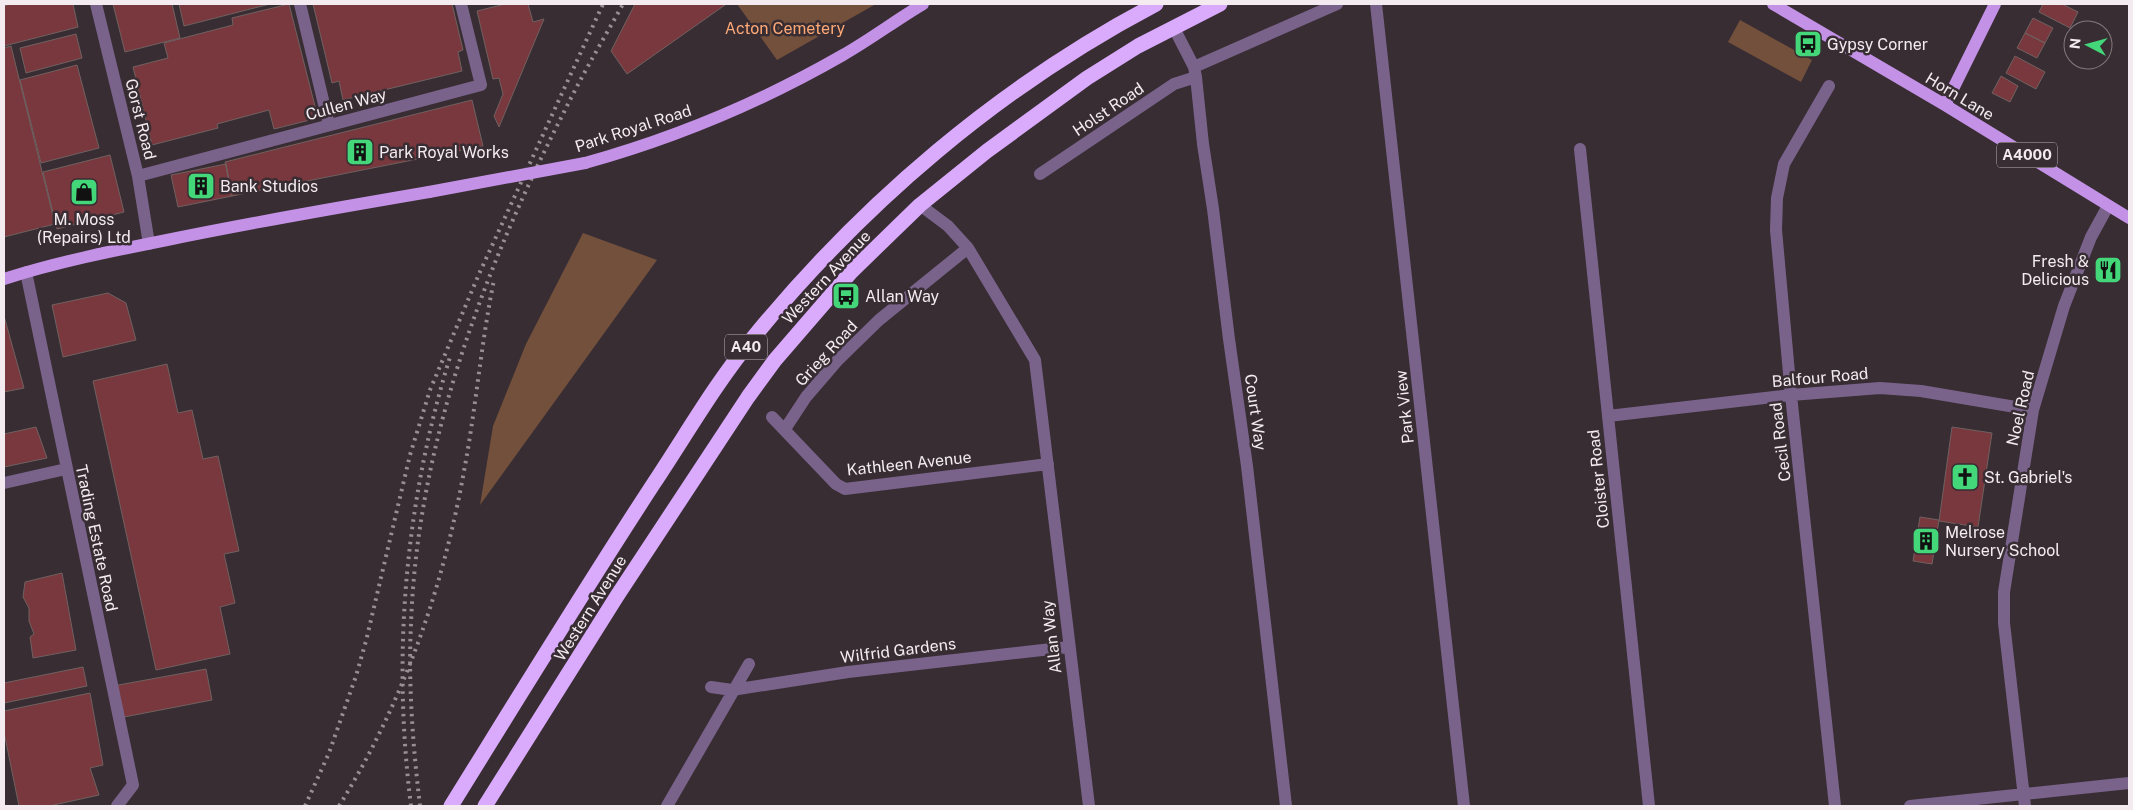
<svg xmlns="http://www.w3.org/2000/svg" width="2133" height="810" font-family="'Public Sans',sans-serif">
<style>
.green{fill:#72503c}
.building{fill:#79383d;stroke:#706161}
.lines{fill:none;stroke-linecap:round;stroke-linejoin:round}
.minor{stroke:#7a638b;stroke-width:12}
.major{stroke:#c392e6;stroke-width:12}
.highway{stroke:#daabfc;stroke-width:15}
.rail{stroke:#988e93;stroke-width:4;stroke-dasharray:2.5 5;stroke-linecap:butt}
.major-bridge{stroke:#c392e6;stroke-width:12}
.labels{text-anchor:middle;stroke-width:5;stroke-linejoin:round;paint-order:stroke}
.shield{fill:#382d33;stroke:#bbb2b7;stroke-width:1}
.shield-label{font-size:15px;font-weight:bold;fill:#f3ebef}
.park-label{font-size:16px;fill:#ffa977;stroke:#382d33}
.poi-label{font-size:16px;fill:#f3ebef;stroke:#382d33;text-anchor:start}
.street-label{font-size:16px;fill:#f3ebef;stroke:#382d33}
</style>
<rect width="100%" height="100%" fill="#382d33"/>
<path class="green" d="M737,4H876L777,60Z
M1740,20L1812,60L1801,82L1728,42Z
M583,233L657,260L480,505L493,426L526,344Z"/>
<path class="building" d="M11,4H73L78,27L4,46V6Z
M113,4H172L180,38L125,52Z
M179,4H270L184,26Z
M289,4L318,118L274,129L269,110L217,124L218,128L152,145L133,67L168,58L164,43L233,25L232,18Z
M313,4H452L463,50L458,52L462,71L343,100L339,81L332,83Z
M505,4H528L533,22L544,19L499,127L494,116L503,94L499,78L493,79L477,11Z
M635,4H724L725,5L627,74L611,51Z
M2043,4H2062L2078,12L2070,28L2039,12Z
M2033,18L2053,28L2045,43L2025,33Z
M2025,33L2045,43L2037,58L2017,48Z
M76,34L82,58L26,73L20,48Z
M11,46L55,224L4,237V48Z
M2015,56L2045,72L2036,89L2006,73Z
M77,65L99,148L41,163L20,80Z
M2001,76L2018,86L2010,102L1992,93Z
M472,100L483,146L232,196L225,162Z
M110,155L124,212L57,229L43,172Z
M226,164L232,196L178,207L171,175Z
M108,293L126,303L136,340L63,357L52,305Z
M4,316L24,388L4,392Z
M167,364L178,413L192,410L203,459L218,456L239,551L224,554L235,603L220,607L230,654L156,670L93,381Z
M36,427L47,458L4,467V434Z
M1952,427L1992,433L1978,527L1939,521Z
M1920,517L1939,520L1932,564L1913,561Z
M62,573L76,650L33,658L30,637L34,634L29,621V608L23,597L25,582Z
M83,667L87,686L4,703V683Z
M206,669L212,700L119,718L113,686Z
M90,693L103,765L90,768L99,795L49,806H19L4,732V711Z"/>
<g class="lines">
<path class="minor" d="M96,4L138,176L149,244
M300,4L329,125
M1376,4L1464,806
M1174,28L1194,67L1196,77L1203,144L1213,209L1229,339L1247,466L1286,806
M1194,67L1337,4
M1829,86L1784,164L1777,198L1776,230L1791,395L1835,806
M1580,149L1649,806
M1040,174L1174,84L1196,77
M138,176L481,85L461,4
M920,205L948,226L968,248L1035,360L1089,806
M26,272L133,785L117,806
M1608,416L1791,395L1880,388L1921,391L2033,410
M772,417L836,484L845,489L1048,464
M785,429L806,397L837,361L879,320L968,248
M4,483L66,469
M711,687L732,690L848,672L1069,647
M667,806L749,664
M1910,806L2129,783
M2025,806L2004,623V592L2033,410L2064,306L2091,237L2108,206"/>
<path class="major" d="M1773,4L1945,105L2129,218
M1945,105L1995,4
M585,163C675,138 763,101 843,55C871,39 896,20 923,4
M4,279C57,262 112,251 167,240C254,222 341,207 429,192"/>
<path class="highway" d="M451,806C518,698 584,590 654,483C686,435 715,384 752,339C863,203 1000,86 1156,4
M485,806L617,596L748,397L775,360L851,272L920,205L987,151L1087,78L1138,46L1220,4"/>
<path class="rail" d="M305,806L329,753L356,676L366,641L410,455L430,390L479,274L603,4
M339,806C402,705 443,589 464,471C476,408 481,343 494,280
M411,806C392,655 405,503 450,357
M420,806C413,746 408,685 411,624C417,446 484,269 564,112C582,75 603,40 623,4"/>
<path class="major-bridge" d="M429,192L585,163"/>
</g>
<defs>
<symbol id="bus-square" viewBox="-11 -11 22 22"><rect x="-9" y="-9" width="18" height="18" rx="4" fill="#44d77a" stroke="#382d33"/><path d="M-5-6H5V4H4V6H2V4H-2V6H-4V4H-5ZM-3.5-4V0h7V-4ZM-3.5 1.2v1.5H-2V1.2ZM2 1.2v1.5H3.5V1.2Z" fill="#111"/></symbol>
<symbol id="building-square" viewBox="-11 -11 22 22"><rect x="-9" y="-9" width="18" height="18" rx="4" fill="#44d77a" stroke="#382d33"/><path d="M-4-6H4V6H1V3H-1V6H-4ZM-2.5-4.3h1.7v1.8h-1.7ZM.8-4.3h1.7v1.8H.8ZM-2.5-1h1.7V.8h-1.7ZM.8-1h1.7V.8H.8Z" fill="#111"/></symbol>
<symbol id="shop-square" viewBox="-11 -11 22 22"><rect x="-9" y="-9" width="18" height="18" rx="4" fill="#44d77a" stroke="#382d33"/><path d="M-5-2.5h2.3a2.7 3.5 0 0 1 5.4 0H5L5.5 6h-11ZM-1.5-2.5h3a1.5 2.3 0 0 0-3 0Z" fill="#111"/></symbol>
<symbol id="restaurant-square" viewBox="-11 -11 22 22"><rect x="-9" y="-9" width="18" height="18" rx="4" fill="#44d77a" stroke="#382d33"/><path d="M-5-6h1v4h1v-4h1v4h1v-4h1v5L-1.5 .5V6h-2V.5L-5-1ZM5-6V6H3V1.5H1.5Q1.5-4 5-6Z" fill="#111"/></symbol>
<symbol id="church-square" viewBox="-11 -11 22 22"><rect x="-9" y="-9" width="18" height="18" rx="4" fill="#44d77a" stroke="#382d33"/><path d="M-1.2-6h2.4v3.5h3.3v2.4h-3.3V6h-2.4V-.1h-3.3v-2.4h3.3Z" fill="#111"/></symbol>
</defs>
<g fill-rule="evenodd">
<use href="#bus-square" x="1792" y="28" width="32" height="32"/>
<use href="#building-square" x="344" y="136" width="32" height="32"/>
<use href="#building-square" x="185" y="170" width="32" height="32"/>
<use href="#shop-square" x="68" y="176" width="32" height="32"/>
<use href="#restaurant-square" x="2092" y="254" width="32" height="32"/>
<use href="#bus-square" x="830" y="280" width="32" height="32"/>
<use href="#church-square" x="1949" y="461" width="32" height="32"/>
<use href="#building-square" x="1910" y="525" width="32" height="32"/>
</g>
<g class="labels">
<g class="shield">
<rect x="1997" y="142.5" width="60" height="25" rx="4"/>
<rect x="725" y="334.5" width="42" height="25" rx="4"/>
</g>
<g class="shield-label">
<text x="2027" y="160">A4000</text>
<text x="746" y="352">A40</text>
</g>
<g class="park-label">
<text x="785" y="34">Acton Cemetery</text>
</g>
<g class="poi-label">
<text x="1827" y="50">Gypsy Corner</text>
<text x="379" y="158">Park Royal Works</text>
<text x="220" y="192">Bank Studios</text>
<text x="84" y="225" text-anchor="middle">M. Moss<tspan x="84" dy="18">(Repairs) Ltd</tspan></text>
<text x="2089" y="267" text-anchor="end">Fresh &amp;<tspan x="2089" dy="18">Delicious</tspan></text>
<text x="865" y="302">Allan Way</text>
<text x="1984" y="483">St. Gabriel's</text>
<text x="1945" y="538">Melrose<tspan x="1945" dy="18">Nursery School</tspan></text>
</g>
<g class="street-label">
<text transform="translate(1960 96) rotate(31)" y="6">Horn Lane</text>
<text transform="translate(346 104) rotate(-15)" y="6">Cullen Way</text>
<text transform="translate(1108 109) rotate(-34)" y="6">Holst Road</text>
<text transform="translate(141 119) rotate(76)" y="6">Gorst Road</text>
<text transform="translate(633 128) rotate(-18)" y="6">Park Royal Road</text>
<text transform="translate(826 277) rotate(-47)" y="6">Western Avenue</text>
<text transform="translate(826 353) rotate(-47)" y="6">Grieg Road</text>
<text transform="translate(1820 377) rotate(-5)" y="6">Balfour Road</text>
<text transform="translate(1404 407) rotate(-96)" y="6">Park View</text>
<text transform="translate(2020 408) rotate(-77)" y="6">Noel Road</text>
<text transform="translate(1256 412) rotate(82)" y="6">Court Way</text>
<text transform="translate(1780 442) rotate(-97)" y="6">Cecil Road</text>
<text transform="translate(909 463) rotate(-6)" y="6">Kathleen Avenue</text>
<text transform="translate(1598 479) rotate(-96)" y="6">Cloister Road</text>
<text transform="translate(97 538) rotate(78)" y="6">Trading Estate Road</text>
<text transform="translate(590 608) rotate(-58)" y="6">Western Avenue</text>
<text transform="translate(1051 637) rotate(-97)" y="6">Allan Way</text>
<text transform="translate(898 650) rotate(-7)" y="6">Wilfrid Gardens</text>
</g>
</g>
<rect width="2133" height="810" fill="none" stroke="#f3ebef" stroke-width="10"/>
<g transform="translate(2088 45) rotate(276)"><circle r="24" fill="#382d33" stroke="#83797e"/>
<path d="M0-4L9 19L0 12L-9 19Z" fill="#44d77a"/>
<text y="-8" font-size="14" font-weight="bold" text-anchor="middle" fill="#f3ebef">N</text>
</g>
</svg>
